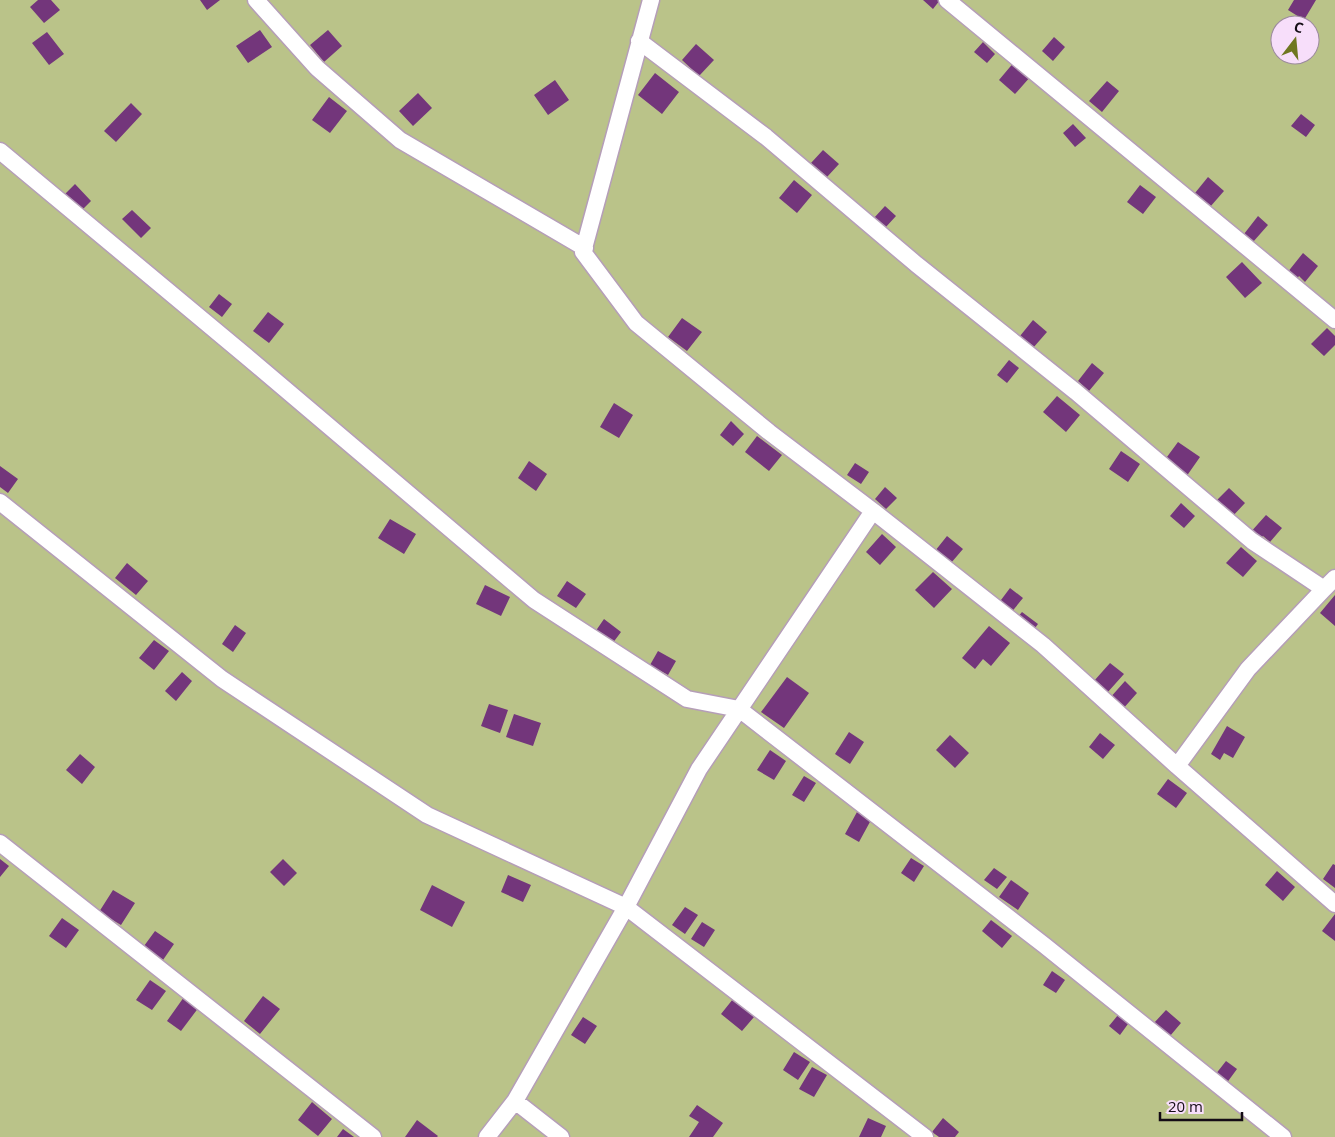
<svg xmlns="http://www.w3.org/2000/svg" width="1335" height="1137" font-family="'Open Sans',sans-serif">
<style>
.green{fill:#bac389;fill-rule:evenodd}
.building{fill:#73367b}
.lines{fill:none;stroke-linecap:round;stroke-linejoin:round}
.service-casing{stroke:#b59eb8;stroke-width:19}
.service{stroke:#fff;stroke-width:16}
</style>
<rect width="100%" height="100%" fill="#f7defa"/>
<path class="green" d="M0,0H1335V1137H0ZM1280,25H1310V55H1280Z"/>
<path class="building" d="M38,0H51L60,10L44,23L30,7Z
M200,0H220L207,10Z
M923,0H940L933,9Z
M1294,0H1316L1304,20L1288,10Z
M260,30L272,47L248,63L236,46Z
M328,30L342,46L324,62L310,45Z
M47,32L64,54L49,65L32,43Z
M1054,37L1065,47L1053,61L1042,51Z
M983,42L995,54L987,63L974,52Z
M696,44L714,60L699,76L682,60Z
M1015,61L1031,76L1015,94L999,80Z
M655,73L679,92L662,114L638,95Z
M555,80L569,100L548,115L534,95Z
M1107,81L1119,91L1102,112L1089,101Z
M418,93L432,108L413,126L399,111Z
M329,97L347,111L330,133L312,120Z
M131,103L142,114L116,142L104,131Z
M1301,114L1315,125L1306,137L1291,126Z
M1073,124L1086,138L1075,147L1063,133Z
M823,150L839,164L827,177L811,163Z
M1208,177L1224,191L1210,207L1195,193Z
M794,180L812,195L797,213L779,198Z
M75,184L91,201L79,213L63,196Z
M1140,185L1156,197L1143,214L1127,202Z
M885,206L896,216L885,228L874,218Z
M132,210L151,228L141,238L122,219Z
M1258,216L1268,225L1253,242L1244,234Z
M1303,253L1318,266L1305,282L1299,276L1296,280L1287,273Z
M1242,262L1262,283L1245,298L1226,277Z
M219,294L232,304L222,317L209,307Z
M268,312L284,324L269,343L253,331Z
M682,318L702,332L687,351L668,337Z
M1033,320L1047,332L1033,348L1020,336Z
M1327,328L1335,336V345L1324,356L1311,344Z
M1009,360L1019,368L1007,383L997,375Z
M1092,363L1104,373L1089,391L1078,381Z
M1057,396L1080,415L1066,432L1043,412Z
M614,403L633,415L619,438L600,427Z
M731,421L744,434L733,446L720,435Z
M757,436L782,455L769,471L745,452Z
M1178,442L1200,457L1186,477L1164,461Z
M1121,451L1140,464L1128,482L1109,469Z
M529,461L547,474L536,491L518,478Z
M855,463L869,472L861,484L847,475Z
M0,466L18,479L8,493L0,487Z
M885,487L897,498L886,509L875,499Z
M1229,488L1245,503L1230,519L1214,503Z
M1181,503L1195,516L1184,528L1170,516Z
M1266,515L1282,528L1270,542L1263,536L1258,541L1249,534Z
M390,519L416,534L404,554L378,538Z
M882,534L896,547L880,565L866,552Z
M947,536L963,549L951,563L935,551Z
M1241,547L1257,561L1243,577L1226,563Z
M127,563L148,581L136,595L115,578Z
M933,572L952,589L934,608L915,590Z
M567,581L586,594L576,608L557,596Z
M485,585L510,597L501,616L476,604Z
M1010,588L1023,598L1010,614L998,604Z
M1335,595V626L1320,613Z
M1022,612L1038,624L1032,632L1016,619Z
M604,619L621,632L612,644L595,632Z
M235,625L246,633L233,652L222,644Z
M989,626L1010,643L991,666L983,659L975,669L962,658Z
M154,640L169,651L154,670L139,658Z
M658,651L676,661L668,675L650,665Z
M1110,663L1124,674L1107,693L1094,681Z
M182,672L192,681L176,701L165,691Z
M787,677L809,693L784,728L761,712Z
M1125,681L1137,693L1122,710L1109,699Z
M489,704L508,710L500,733L481,726Z
M514,714L541,723L533,746L506,737Z
M1227,726L1245,737L1233,758L1224,753L1220,760L1211,754Z
M849,732L864,742L850,764L835,754Z
M1100,733L1115,745L1103,759L1089,747Z
M950,735L969,753L955,768L936,750Z
M770,750L786,761L774,780L757,770Z
M80,754L95,767L82,784L66,770Z
M804,776L816,783L804,802L792,795Z
M1168,779L1187,793L1176,808L1157,794Z
M857,812L871,820L859,842L845,834Z
M911,858L924,866L914,882L901,873Z
M0,859L9,866L0,877Z
M283,859L297,873L284,886L270,872Z
M1333,864L1335,865V888L1323,879Z
M994,868L1007,877L997,889L984,880Z
M1277,871L1295,887L1283,901L1265,885Z
M508,875L531,885L523,902L501,892Z
M1011,880L1029,893L1018,910L999,897Z
M432,885L465,902L452,927L420,910Z
M113,890L135,903L121,925L99,912Z
M685,907L698,915L685,934L672,925Z
M1335,914V941L1322,931Z
M62,918L79,930L66,948L49,936Z
M991,920L1012,936L1002,948L982,931Z
M702,922L715,930L704,947L691,939Z
M155,931L174,944L163,960L144,946Z
M1052,971L1065,980L1056,993L1043,985Z
M150,980L166,991L152,1010L136,1000Z
M263,996L280,1009L260,1034L244,1021Z
M184,997L199,1007L181,1031L167,1021Z
M733,999L754,1017L742,1031L721,1014Z
M1166,1010L1181,1023L1170,1036L1154,1023Z
M1118,1015L1128,1024L1120,1035L1109,1026Z
M583,1017L597,1026L585,1044L571,1035Z
M794,1052L810,1062L798,1080L783,1070Z
M1226,1061L1237,1069L1226,1084L1215,1075Z
M812,1067L827,1075L814,1097L799,1089Z
M312,1102L332,1119L318,1136L298,1120Z
M697,1105L723,1123L713,1137H689L699,1122L689,1116Z
M868,1118L886,1126L881,1137H859Z
M943,1118L959,1132L955,1137H939L932,1132Z
M417,1120L438,1136L437,1137H405Z
M343,1129L354,1137H337Z"/>
<g class="lines">
<defs>
<path id="service" d="M256,0L317,68L400,140L585,248
M651,0L583,252L636,323L769,432L873,511L699,769L626,907L925,1137
M947,0L1335,320
M639,41L766,137L916,264L1076,392L1252,541L1324,589L1335,578
M0,151L246,356L534,600L687,699L739,709L1044,945L1283,1137
M0,502L222,679L427,815L626,907L515,1101L487,1137
M873,511L1043,645L1177,766L1248,669L1324,589
M1177,766L1335,904
M0,843L373,1137
M515,1101L561,1137"/>
</defs>
<use href="#service" class="service-casing"/>
<use href="#service" class="service"/>
</g>
<g transform="translate(1295 40) rotate(16)"><circle r="24" fill="#f7defa" stroke="#9c8a9e"/>
<path d="M0-4L9 19L0 12L-9 19Z" fill="#6f7721"/>
<text y="-8" font-size="14" font-weight="bold" text-anchor="middle" fill="#140c15">С</text>
</g>
<path d="M1160 1112v8h82v-8" fill="none" stroke="#140c15" stroke-width="2.5"/>
<text x="1168" y="1112" font-size="15" fill="#140c15" stroke="#f7defa" stroke-width="4" paint-order="stroke">20 m</text>
</svg>
